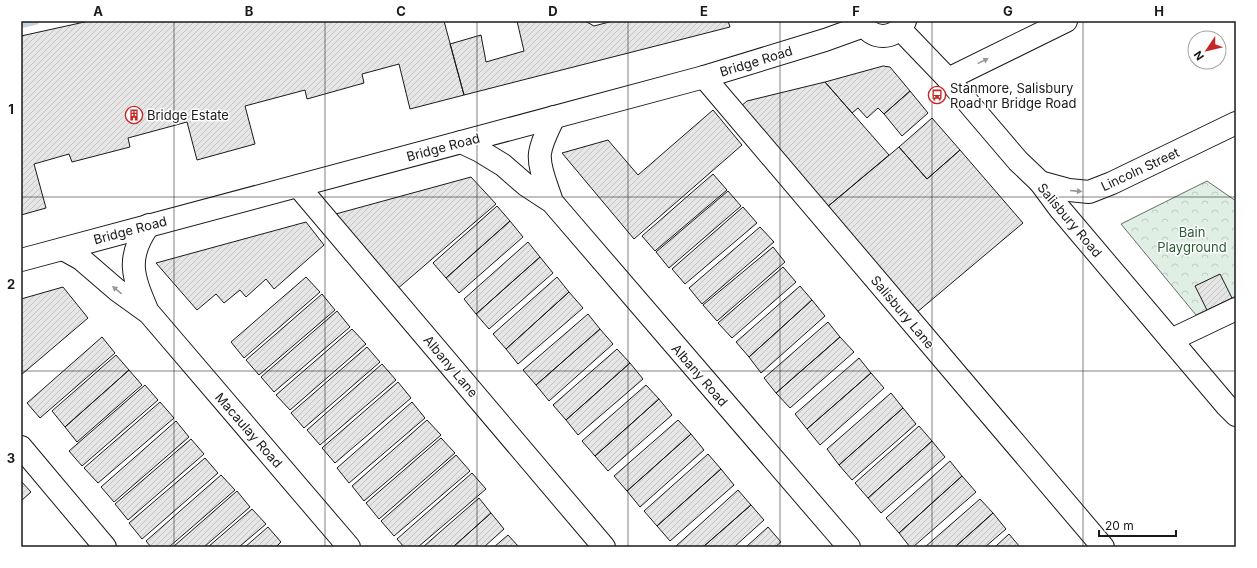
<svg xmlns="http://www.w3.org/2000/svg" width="1257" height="568" font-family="Inter,sans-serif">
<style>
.forest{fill:url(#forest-crowns);stroke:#6a6a6a}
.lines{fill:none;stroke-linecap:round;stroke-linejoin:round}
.stream{stroke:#c6d2dc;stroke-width:8}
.building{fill:url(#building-hatch);stroke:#1a1a1a}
.minor-casing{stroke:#1a1a1a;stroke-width:24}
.major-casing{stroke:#1a1a1a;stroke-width:24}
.minor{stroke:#fff;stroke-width:22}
.major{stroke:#fff;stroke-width:22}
.oneway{fill:#989898}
.grid{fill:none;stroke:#1a1a1a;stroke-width:1;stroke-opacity:0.55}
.labels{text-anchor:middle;stroke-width:3;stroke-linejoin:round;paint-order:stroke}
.street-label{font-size:13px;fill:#1a1a1a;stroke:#fff}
.poi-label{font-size:13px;fill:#1a1a1a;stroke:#fff;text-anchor:start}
.park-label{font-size:13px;fill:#2b5a34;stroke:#fff}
.neatline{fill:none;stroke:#1a1a1a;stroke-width:1.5}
.grid-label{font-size:13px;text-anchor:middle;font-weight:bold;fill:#1a1a1a}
</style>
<defs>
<pattern id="forest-crowns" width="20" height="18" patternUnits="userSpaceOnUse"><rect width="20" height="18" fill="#e0efe3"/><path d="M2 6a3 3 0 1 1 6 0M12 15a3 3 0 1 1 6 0" fill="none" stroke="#c0ccc2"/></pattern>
<pattern id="building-hatch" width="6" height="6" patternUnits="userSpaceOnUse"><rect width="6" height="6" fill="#e6e6e6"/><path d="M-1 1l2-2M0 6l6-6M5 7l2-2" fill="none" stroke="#c5c5c5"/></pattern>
</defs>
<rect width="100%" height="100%" fill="#fff"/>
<path class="forest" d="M1207,181L1236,201V296L1196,315L1121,224Z"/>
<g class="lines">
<path class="stream" d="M21,24L35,21"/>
</g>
<path class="building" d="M89,21H444L464,95L410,109L399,64L362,74L364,83L307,99L305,90L245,106L255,144L197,160L187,122L128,138L130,147L72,162L69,154L34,164L46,208L21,215V36Z
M517,21H585L594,26L613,21H728L730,27L464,95L450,44L481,35L486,62L524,51Z
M883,66L890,67L910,91L884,114L878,108L867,118L858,108L852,113L825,82Z
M825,82L889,155L826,208L740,107L747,101Z
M910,91L928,113L902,136L884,114Z
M713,110L742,145L634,239L562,153L608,140L638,175Z
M932,118L960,150L927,179L899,147Z
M899,147L927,179L960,150L1023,223L916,313L826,208Z
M713,174L727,190L655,251L642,236Z
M471,177L496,204L396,290L332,215Z
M728,191L741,206L669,268L656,252Z
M497,206L510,221L446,278L433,263Z
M743,207L757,223L685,284L672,269Z
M510,221L523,237L459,293L446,278Z
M306,222L324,245L274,289L266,279L246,297L240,290L224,303L216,294L197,310L156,263Z
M760,227L774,242L702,304L689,288Z
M528,242L540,257L476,314L464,299Z
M773,247L785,262L717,321L703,305Z
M540,257L553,273L489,329L476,314Z
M783,267L796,282L732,338L718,323Z
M1220,274L1232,298L1207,310L1195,286Z
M306,277L320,292L244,358L231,342Z
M557,277L569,292L506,349L493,334Z
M800,286L812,300L749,357L736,342Z
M63,287L88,318L21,375V299Z
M569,292L583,308L518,364L506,349Z
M322,294L335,310L259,375L246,360Z
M812,300L825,316L761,373L749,357Z
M337,311L350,327L274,392L261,377Z
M588,314L600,329L536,385L523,370Z
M828,322L840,337L776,393L764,378Z
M352,329L366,344L290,410L276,395Z
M600,329L613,344L549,401L536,385Z
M102,337L115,353L40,418L27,403Z
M840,337L854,352L790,408L776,393Z
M367,347L380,362L304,428L291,413Z
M617,349L630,363L566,420L553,405Z
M116,355L129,370L65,427L52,411Z
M859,358L871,373L807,429L795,414Z
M630,363L643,379L578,435L566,420Z
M382,364L396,380L320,445L307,430Z
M129,370L142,385L77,442L65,427Z
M871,373L884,388L820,445L807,429Z
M398,382L411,398L335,463L322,448Z
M145,385L158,400L82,466L69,451Z
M646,385L659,399L595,456L582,441Z
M891,393L903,408L839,465L827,449Z
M659,399L672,415L608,471L595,456Z
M160,402L174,418L98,483L84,468Z
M412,402L425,418L349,483L337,468Z
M903,408L916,424L852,480L839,465Z
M427,420L441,435L364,501L352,486Z
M678,420L691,434L627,491L614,476Z
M176,421L189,437L114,502L101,487Z
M919,426L932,441L868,498L855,483Z
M691,434L704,450L640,507L627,491Z
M441,438L455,453L379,519L366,503Z
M191,439L204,454L128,520L115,504Z
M932,441L945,457L881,513L868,498Z
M708,454L721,469L657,526L644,511Z
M456,455L470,471L394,536L381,521Z
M205,458L218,473L142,539L129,523Z
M950,461L962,476L899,533L886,518Z
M721,469L734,485L670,541L657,526Z
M472,473L486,489L418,547H404L397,539Z
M221,475L235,490L169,547H151L146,541Z
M962,476L976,492L913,547H910L899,533Z
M21,481L31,492L21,501Z
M738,490L751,505L703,547H675Z
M237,491L250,507L204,547H173Z
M479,498L491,513L453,547H423Z
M980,499L993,513L955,547H925Z
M751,505L764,520L734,547H703Z
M252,509L266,524L239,547H208Z
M491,513L504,529L484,547H453Z
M993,513L1006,529L985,547H955Z
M268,527L281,542L276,547H245Z
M768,527L781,542L775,547H746Z
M1009,534L1020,547H995Z
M508,535L519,547H494Z"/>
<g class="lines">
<defs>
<path id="minor" d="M704,77L1103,547
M948,79L1066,21
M461,142L480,151L503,165L526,185L552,202L849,547
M1040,182L1069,190L1089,192L1112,183L1236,123
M298,186L604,547
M552,202C548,188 538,168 540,153C542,140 549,128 554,117
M63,249L81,259L117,290L149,313L349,547
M148,312C133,277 125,258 149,225
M1171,340L1236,309
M21,447L105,547"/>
<path id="major" d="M861,21C871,41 895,41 905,21
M900,29L948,79L1018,161L1040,182L1060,209L1226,405L1236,415
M21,260L704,77L825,40L864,26"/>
</defs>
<use href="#minor" class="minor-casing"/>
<use href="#major" class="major-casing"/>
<use href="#minor" class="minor"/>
<use href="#major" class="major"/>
</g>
<defs><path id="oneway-solid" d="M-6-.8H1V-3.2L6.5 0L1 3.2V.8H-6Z"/></defs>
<g class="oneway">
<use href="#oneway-solid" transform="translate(983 61) rotate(-26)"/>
<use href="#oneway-solid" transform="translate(1076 191) rotate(5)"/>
<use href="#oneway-solid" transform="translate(117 290) rotate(-141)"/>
</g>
<path class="grid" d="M174,21V547M325,21V547M477,21V547M628,21V547M780,21V547M932,21V547M1083,21V547M21,197H1236M21,371H1236"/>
<defs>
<symbol id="bus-ring" viewBox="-11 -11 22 22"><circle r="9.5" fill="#fff" stroke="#c62828" stroke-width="1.5"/><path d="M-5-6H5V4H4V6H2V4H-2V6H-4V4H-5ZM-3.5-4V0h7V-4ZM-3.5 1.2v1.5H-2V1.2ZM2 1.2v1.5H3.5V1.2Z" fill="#c62828"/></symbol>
<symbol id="building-ring" viewBox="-11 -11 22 22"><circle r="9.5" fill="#fff" stroke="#c62828" stroke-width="1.5"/><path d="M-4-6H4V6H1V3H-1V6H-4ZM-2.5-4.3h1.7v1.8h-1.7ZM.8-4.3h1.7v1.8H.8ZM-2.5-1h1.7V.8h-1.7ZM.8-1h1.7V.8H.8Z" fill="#c62828"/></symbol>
</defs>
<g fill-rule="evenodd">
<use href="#bus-ring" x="927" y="85" width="20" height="20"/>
<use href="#building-ring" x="124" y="105" width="20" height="20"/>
</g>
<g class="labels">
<g class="street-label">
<text transform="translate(756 61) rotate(-17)" y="5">Bridge Road</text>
<text transform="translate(443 147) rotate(-15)" y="5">Bridge Road</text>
<text transform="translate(1140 169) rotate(-25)" y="5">Lincoln Street</text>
<text transform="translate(1070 220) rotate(50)" y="5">Salisbury Road</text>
<text transform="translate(130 230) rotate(-15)" y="5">Bridge Road</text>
<text transform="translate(903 312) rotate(50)" y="5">Salisbury Lane</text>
<text transform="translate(451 366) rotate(50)" y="5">Albany Lane</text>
<text transform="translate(700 375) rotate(49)" y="5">Albany Road</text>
<text transform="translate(249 430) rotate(49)" y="5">Macaulay Road</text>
</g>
<g class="poi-label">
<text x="950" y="93">Stanmore, Salisbury<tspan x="950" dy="15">Road nr Bridge Road</tspan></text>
<text x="147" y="120">Bridge Estate</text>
</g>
<g class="park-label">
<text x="1192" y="237">Bain<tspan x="1192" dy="15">Playground</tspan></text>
</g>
</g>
<rect width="1257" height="568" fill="none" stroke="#ffffff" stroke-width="44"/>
<g transform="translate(1207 50) rotate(235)"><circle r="19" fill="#ffffff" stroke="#a3a3a3"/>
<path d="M0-3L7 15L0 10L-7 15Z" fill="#c62828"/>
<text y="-6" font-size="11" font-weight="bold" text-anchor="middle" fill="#1a1a1a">N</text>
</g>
<path d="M1099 530v6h77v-6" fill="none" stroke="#1a1a1a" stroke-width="2"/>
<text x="1105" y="530" font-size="12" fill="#1a1a1a" stroke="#ffffff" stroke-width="3" paint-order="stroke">20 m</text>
<rect x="22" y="22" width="1213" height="524" class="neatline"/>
<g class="grid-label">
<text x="98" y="16">A</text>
<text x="249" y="16">B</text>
<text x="401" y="16">C</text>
<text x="553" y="16">D</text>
<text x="704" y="16">E</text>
<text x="856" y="16">F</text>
<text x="1008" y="16">G</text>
<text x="1159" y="16">H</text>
<text x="11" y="114">1</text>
<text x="11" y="289">2</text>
<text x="11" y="463">3</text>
</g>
</svg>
